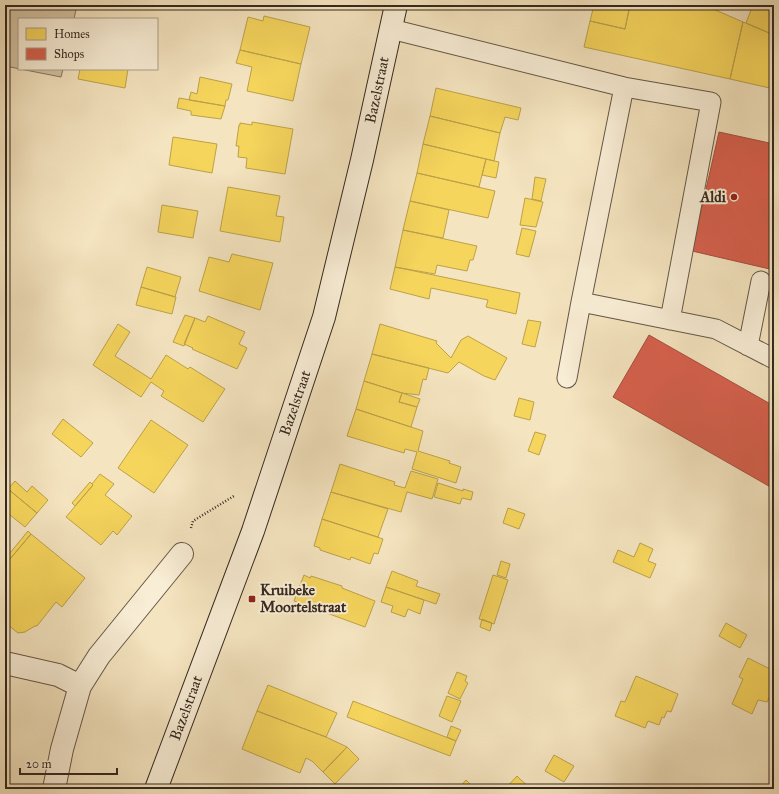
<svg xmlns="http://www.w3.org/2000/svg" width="779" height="794" font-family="'IM FELL Great Primer',serif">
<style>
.green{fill:#d4c4a4;stroke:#847662}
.homes{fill:#f6d55c;stroke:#bca14a}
.shops{fill:#d6604d;stroke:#a64f3f}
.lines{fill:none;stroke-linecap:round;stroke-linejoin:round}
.service-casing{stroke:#655747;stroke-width:21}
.minor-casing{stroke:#655747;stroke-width:24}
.secondary-casing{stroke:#35281f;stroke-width:24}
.path{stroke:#35281f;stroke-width:2.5;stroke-dasharray:1 2;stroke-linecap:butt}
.service{stroke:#f8edd5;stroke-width:19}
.minor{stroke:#f8edd5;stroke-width:22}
.secondary{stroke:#f8edd5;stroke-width:22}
.poi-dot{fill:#8f2418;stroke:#f8edd5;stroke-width:1.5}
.labels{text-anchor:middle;stroke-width:4;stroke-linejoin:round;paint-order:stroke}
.street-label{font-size:15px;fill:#35281f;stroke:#f8edd5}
.poi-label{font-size:15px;font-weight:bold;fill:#35281f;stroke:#f8edd5;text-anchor:end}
</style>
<rect width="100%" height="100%" fill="#f4e4bf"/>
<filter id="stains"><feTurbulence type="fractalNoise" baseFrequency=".005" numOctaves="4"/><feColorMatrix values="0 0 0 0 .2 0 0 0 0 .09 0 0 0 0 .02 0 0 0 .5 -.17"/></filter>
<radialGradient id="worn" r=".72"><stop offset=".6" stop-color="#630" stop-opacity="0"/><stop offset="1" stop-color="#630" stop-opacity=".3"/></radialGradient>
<path class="green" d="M5,5H77L74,19H19V69H63L61,77L5,66Z"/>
<path class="homes" d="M215,5H237L236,10Z
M594,5H630L625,29L590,21Z
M630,5H704L743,22L730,79L584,47L590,21L625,29Z
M721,5H736L733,10Z
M753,5H758L774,12V35L746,23Z
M264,16L310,27L301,64L240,50L248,17L263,21Z
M743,22L774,35V89L730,79Z
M240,50L301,64L293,101L247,91L252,67L236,63Z
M80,69H128L125,88L78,79Z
M200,77L232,84L228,100H226L225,106L189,100L191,92L197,94Z
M436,88L521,108L518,120L505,117L500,133L430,116Z
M179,98L225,106L221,119L191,115V111L177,108Z
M430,116L500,133L494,161L423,144Z
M252,122L293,129L285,174L246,168L247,158L238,157L239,146H236L239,125H240V123L252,125Z
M173,137L217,144L212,173L169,165Z
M423,144L486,159L479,187L417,173Z
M486,159L499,162L496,178L482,175Z
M417,173L495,191L488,218L410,201Z
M535,177L546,179L541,201L532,199Z
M228,187L280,196L276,216L284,217L280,242L220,231Z
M525,198L543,202L536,227L520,225Z
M410,201L449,210L443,238L403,230Z
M162,205L198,211L193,238L158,232Z
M522,228L536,231L529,257L516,254Z
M403,230L477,246L473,260H470L467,271L437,265L435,274L395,267Z
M232,254L273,263L260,310L199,291L209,257L229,262Z
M147,267L181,277L175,297L141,287Z
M395,267L520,293L516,314L486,307L488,300L431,288L429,299L390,289Z
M141,287L176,297L172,314L136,305Z
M185,315L195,318L184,346L173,342Z
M208,316L245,332L239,344L247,348L237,369L192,349L193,348L184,344L195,318L205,322Z
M528,320L541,322L535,347L522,344Z
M118,324L130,332L115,356L151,379L166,355L188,369L190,367L225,389L203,422L161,396L164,391L151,382L141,397L93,365Z
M380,324L437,341L436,343L451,358L461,340L468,336L507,358L495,380L484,376L459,362L448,373L372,354Z
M372,354L429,368L426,380L423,379L419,395L402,393L364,381Z
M364,381L402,393L399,402L417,407L411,427L356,409Z
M402,393L420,399L417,407L399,402Z
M519,398L534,402L530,420L514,416Z
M356,409L423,431L418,451L450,461L449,463L461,467L456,483L412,469L417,452L405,449L404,453L347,436Z
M63,419L93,443L81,457L52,434Z
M151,420L188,445L154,493L118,468Z
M535,432L546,435L539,455L528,451Z
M340,464L395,482L394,485L405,488L411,471L438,479L432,499L407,492L401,512L331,492Z
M100,474L114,484L105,495L132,516L117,535L113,531L101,545L66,517L93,485L92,484Z
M15,481L27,492L32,486L48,500L37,513L8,489Z
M90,482L93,485L75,506L72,503Z
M438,483L463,491V489L473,492L471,500L462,498L460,504L434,497Z
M8,489L37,513L25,527L5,511V493Z
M331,492L388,509L378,537L322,519Z
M508,508L525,514L519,529L503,523Z
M322,519L383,539L378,554L374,553L370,564L351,557L350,560L320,550V548L314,546Z
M28,531L31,534L5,565V559Z
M31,534L85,578L62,607L56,602L37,626H35L25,632L18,633L8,625L5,629V565Z
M640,543L653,549L648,561L656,564L650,578L613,562L618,550L634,557Z
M501,561L510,564L506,578L497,575Z
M392,571L418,581L416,586L440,594L436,604L386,587Z
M304,575L310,578L311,576L342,586V588L375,601L365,627L294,601Z
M493,575L508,580L494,624L479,619Z
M386,587L424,600L420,614L408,609L405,617L391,612L393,606L381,602Z
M482,619L492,623L490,631L480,627Z
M726,623L747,635L740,648L719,636Z
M748,658L774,671V687L767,702L758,700L752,714L732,704L743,679L739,677Z
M457,672L467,676L465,681L468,683L460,699L448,693Z
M636,676L678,694L671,712L667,711L664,718L662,717L659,725L648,721L645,728L615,716L621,701L625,702Z
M268,685L337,713L326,737L257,711Z
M447,696L461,701L452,722L439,716Z
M353,701L456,741L450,756L347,717Z
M257,711L326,737L347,747L323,772L312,761L306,758L300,773L242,749Z
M451,726L461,730L456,741L447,737Z
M347,747L359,759L335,784L323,772Z
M554,755L574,766L564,782L545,771Z
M517,776L520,779L531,789H505Z
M466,780L475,789H458Z"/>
<path class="shops" d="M719,132L774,144V270L692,251Z
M649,335L774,406V489L613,397Z"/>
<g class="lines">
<defs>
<path id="service" d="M391,29L624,87L581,302L716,329L774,359
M624,87L711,102L670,320
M748,346L761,281
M567,378L581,302"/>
<path id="minor" d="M5,663L58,675L80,686
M54,789L62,749L80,686L99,656L182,554"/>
<path id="secondary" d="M156,789L253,531L324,317L362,160L396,5"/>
</defs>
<use href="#service" class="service-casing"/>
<use href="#minor" class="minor-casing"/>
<use href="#secondary" class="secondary-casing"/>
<path class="path" d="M191,528L193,521L234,496"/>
<use href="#service" class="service"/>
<use href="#minor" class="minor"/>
<use href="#secondary" class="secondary"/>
</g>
<g class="poi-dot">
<circle cx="734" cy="197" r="4"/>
<rect x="248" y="595" width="8" height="8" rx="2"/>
</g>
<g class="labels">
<g class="street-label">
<text transform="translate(377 90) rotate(-78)" y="5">Bazelstraat</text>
<text transform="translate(295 403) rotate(-71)" y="5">Bazelstraat</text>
<text transform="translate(186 708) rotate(-70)" y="5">Bazelstraat</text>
</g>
<g class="poi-label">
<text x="726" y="202">Aldi</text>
<text x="260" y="595" text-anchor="start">Kruibeke<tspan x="260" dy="17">Moortelstraat</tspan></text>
</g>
</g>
<rect width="779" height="794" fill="none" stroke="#f4e4bf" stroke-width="20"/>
<rect x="6" y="6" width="767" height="782" fill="none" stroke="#35281f" stroke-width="2"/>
<rect x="10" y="10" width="759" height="774" fill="none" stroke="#35281f"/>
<rect x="18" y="18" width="140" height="52" fill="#f8edd5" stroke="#aa9e8c"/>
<rect x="26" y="28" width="20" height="12" fill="#f6d55c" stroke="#aa9e8c"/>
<text x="54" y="38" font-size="12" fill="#35281f">Homes</text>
<rect x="26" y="48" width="20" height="12" fill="#d6604d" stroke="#aa9e8c"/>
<text x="54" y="58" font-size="12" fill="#35281f">Shops</text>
<path d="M20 768v6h97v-6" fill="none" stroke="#35281f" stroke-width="2"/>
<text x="26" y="768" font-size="12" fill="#35281f" stroke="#f8edd5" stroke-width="3" paint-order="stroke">20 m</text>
<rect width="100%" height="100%" filter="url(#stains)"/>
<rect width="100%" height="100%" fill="url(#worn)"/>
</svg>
